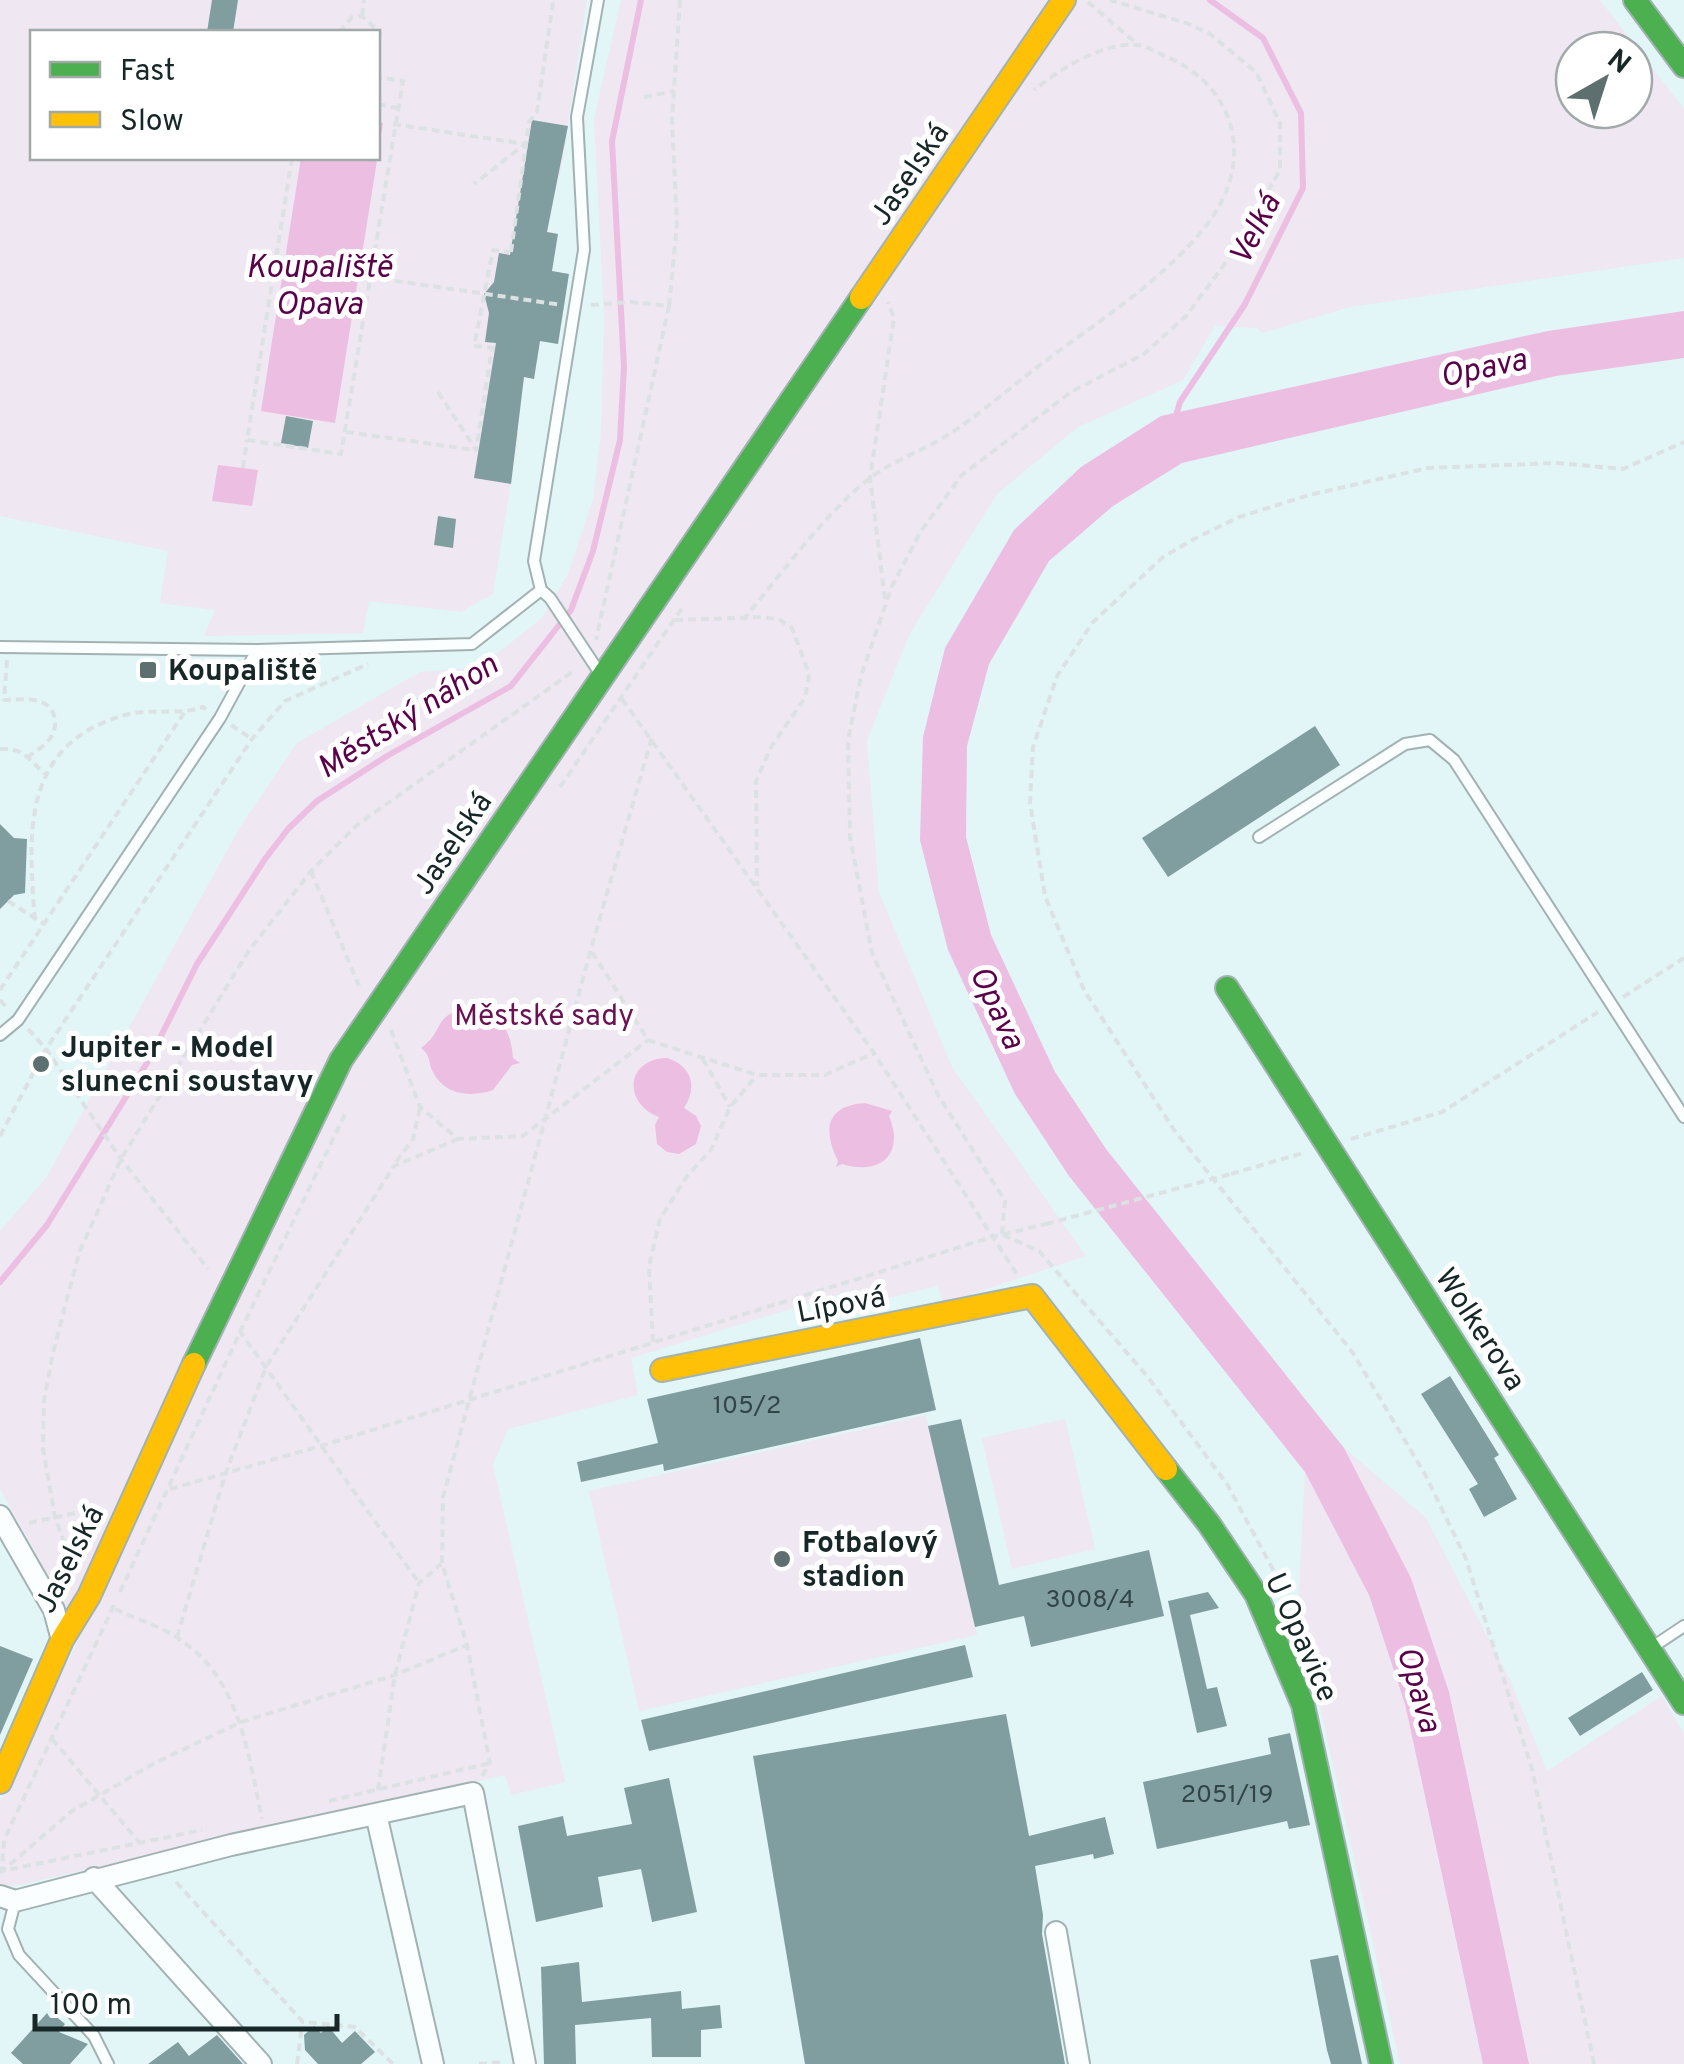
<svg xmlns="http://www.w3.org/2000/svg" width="1684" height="2064" font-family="Overpass,sans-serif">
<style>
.green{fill:#efe7f2;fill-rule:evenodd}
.water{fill:#ecbee1}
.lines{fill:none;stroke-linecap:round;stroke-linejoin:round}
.stream{stroke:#ecbee1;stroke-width:6}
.building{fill:#809da0}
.lane-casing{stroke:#a2b2b3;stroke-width:14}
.street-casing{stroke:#a2b2b3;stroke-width:24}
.fast-casing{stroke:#a2b2b3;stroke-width:26}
.slow-casing{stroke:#a2b2b3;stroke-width:26}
.path{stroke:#dce2e3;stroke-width:4;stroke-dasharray:8 5;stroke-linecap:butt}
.lane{stroke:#fbfefe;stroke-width:10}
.street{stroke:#fbfefe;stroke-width:20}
.fast{stroke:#4caf50;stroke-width:22}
.slow{stroke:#ffc107;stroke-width:22}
.path-bridge{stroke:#dce2e3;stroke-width:4;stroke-dasharray:8 5;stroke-linecap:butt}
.poi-dot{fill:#5e6f70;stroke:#fff;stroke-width:4}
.labels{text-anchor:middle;stroke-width:10;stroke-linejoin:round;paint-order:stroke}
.number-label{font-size:25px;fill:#314446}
.street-label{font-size:30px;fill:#172728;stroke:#fff}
.poi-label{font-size:30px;font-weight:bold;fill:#172728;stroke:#fff;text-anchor:start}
.park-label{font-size:30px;fill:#691355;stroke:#fff}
.water-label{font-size:32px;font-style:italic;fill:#5b0149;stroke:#fff}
</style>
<rect width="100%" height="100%" fill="#e2f5f7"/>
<path class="green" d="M0,0H587L560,176H556L547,231L558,234L552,271L569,274L558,344L540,341L534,379L524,378L515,432L519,433L493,594L461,612L369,601L363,633L204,636L215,610L160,603L168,551L0,516ZM32,32H378V158H32Z
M621,0H1600L1684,109V258L1350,307L1262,333L1257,328L1215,326L1183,380L1078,427L997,494L909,635L867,740L879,892L952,1067L1086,1256L944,1303L937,1286L860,1305L856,1289L631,1358L638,1395L508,1429L493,1465L565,1782L511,1795L505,1775L14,1886L0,1884V1802L81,1634L0,1489V1231L46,1178L240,827L297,743L420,672L480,667L541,619L568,574L593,499L601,433L604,316L594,119ZM1574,50H1634V110H1574Z
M926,1415L977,1635L639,1711L589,1491Z
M1065,1419L1095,1549L1012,1569L982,1438Z
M1344,1448L1426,1518L1511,1682L1547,1771L1662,1696L1684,1734V2064H1529L1449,1692L1411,1578Z
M1305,1472L1369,1595L1405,1704L1483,2064H1400L1298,1609Z"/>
<path class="water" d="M378,122L383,123L335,423L261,411L301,158H378Z
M1684,311V358L1556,376L1182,463L1113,506L1049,561L989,664L967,746L966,837L991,935L1055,1072L1106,1149L1344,1448L1411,1578L1449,1692L1529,2064H1483L1405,1704L1369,1595L1305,1472L1069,1176L1015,1094L948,950L920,840L923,737L945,648L1014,530L1081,467L1161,416L1548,331Z
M218,465L258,470L252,506L212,501Z
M475,1008C502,1016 511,1031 513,1058L520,1063L512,1065L493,1090C470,1098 442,1095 431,1068C428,1059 430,1055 421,1048C446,1031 431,1011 475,1008Z
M667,1058C692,1066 698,1087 684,1108L696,1116L701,1126L696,1144L679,1154L667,1152L657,1144L655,1125L659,1117C623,1104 625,1059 667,1058Z
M865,1103L892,1111L889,1116C905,1154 880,1176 842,1164L836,1167L838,1161C823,1130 825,1106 865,1103Z"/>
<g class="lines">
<path class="stream" d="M1175,419L1180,402L1245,304L1303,188L1301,113L1263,38L1210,0
M0,1282L47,1225L150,1058L197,964L265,859L288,829L317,801L387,756L511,686L571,610L593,551L620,440L624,367L612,141L641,0"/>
</g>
<path class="building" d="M212,0H238L233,32H207Z
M532,120L568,126L547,232L558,234L552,271L569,274L558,344L540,341L534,379L524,377L511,484L474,478L496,343L485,342L489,313L484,294L494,282L499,253L510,255Z
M286,416L313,421L308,448L281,443Z
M438,516L456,519L453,548L434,545Z
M1315,726L1340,765L1168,877L1142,838Z
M0,824L14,838L27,839L25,893L14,895L0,909Z
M920,1338L936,1410L664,1471L663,1464L581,1482L577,1462L658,1443L647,1399Z
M1450,1376L1499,1455L1494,1458L1517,1499L1484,1517L1469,1489L1478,1484L1421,1394Z
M961,1419L999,1585L1149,1550L1164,1616L1031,1647L1024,1616L975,1627L928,1426Z
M1208,1592L1219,1608L1190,1615L1207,1689L1217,1687L1227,1726L1197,1733L1168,1601Z
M965,1645L973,1677L649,1751L641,1720Z
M0,1646L33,1659L0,1735Z
M1642,1672L1653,1690L1580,1736L1568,1718Z
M1006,1714L1029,1836L1105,1817L1114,1854L1094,1859L1093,1854L1035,1866L1043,1915L1042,1934L1065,2064H805L753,1756Z
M1290,1733L1310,1825L1289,1829L1287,1821L1157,1849L1143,1782L1271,1754L1268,1738Z
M669,1778L697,1912L652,1922L641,1869L598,1877L603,1907L536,1922L518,1826L563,1816L567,1836L632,1824L624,1788Z
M1338,1955L1362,2064H1331L1327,2050L1310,1960Z
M579,1962L582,2002L681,1991L682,2009L720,2005L722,2028L701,2030V2057H652L651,2018L575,2025L576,2064H544L541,1967Z
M47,2013L50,2018L53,2014L65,2024L59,2032L88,2044L70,2064H23L11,2053Z
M314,2026L321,2033L328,2026L342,2043L355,2031L375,2052L361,2064H318L305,2050L304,2035Z
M217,2035L243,2064H148L178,2042L189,2056Z"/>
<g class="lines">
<defs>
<path id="lane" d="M541,590L534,561L584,250L577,117L598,0
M0,647L257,650L472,644L541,590L550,598L601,675
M1259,837L1405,744L1430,740L1454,760L1684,1117
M0,1035L18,1020L220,718L257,650
M1651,1648L1684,1626
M15,1902L8,1929L19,1955L94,2036L108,2064"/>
<path id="street" d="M0,1516L54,1610L62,1640
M376,1814L433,2064
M94,1878L261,2064
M0,1896L15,1901L231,1845L473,1793L525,2064
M1056,1932L1079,2064"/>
<path id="fast" d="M1635,0L1684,66
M1227,988L1684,1703
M194,1364L341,1060L861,298
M1166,1469L1209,1524L1256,1594L1303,1705L1381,2064"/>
<path id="slow" d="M861,298L1064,0
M662,1370L1032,1296L1166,1469
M0,1782L62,1640L89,1596L194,1364"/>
</defs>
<use href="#lane" class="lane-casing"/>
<use href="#street" class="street-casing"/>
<use href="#fast" class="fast-casing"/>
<use href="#slow" class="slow-casing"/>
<path class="path" d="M1088,2L1137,44
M362,16L364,0
M339,32L352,17L362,16L380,33L378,44
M644,97L674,91
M378,104L397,108
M393,124L525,144L474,184
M292,158L247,440L341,454L403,81L378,77
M511,252L529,122L537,112L553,2
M369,277L562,305
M591,305L631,302L669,306L596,640
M669,306L677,225L672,120L680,0
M495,348L474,346L493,250L509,252
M438,392L476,450L492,348
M346,432L475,450
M243,468L247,440
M885,599L870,478L894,318L888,302
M675,620L762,617L780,620L792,628L809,674L805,698L771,747L756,781L757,886
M743,620C780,576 825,513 870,478C891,462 919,452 943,438C977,417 1008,389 1040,365C1097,322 1165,280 1208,223C1255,161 1237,86 1165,56C1156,52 1145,45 1137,45C1102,42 1060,69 1034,90
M7,660L4,700C15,700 28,698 38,701C57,705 60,728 48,741C43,747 34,752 28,757
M622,699L874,1053L1018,1276
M231,725L252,739
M0,749C21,747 30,759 44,774
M560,787L684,605
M311,871L359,986
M8,901L44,924
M35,920C28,833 21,744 125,715C150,708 177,716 203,707L206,709
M592,952L648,1040L757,1075H825L874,1053
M0,990L184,713
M1623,997L1684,958
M0,1000L7,1008
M28,1029L46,1049L121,1159L208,1269
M391,1030L420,1107L458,1139L523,1136L648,1040
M703,1059L730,1107
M0,1136L46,1049L252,739L285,701L368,664
M1351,1139L1442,1112L1598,1012
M396,1162L413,1139L420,1108
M1231,1174L1303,1153
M1002,1234L1005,1201L938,1095L872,953L850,837L848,740L861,676L892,586L921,531L962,475L1071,392L1144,354L1186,316L1230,257L1280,170V123L1256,72L1210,34L1189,24L1110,0
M1003,1235L1039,1251L1147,1376L1227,1484L1277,1577
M239,1330L419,1583
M653,1342L649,1266L660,1219L687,1176L711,1150L730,1107L757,1075
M170,1489L324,1445L992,1237L1046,1224
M29,1523L103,1507
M73,1568L55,1517L43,1449L44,1400L53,1353L79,1253L121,1159L248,952L311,871L357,825L575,670
M120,1592L240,1332L346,1112
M114,1605L4,1840L2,1871L202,1830
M115,1609C136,1619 160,1626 179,1639C240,1678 248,1754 262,1819
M177,1637L225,1475L266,1367L394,1166L458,1139
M52,1739L139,1842
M482,1776L490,1763L467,1645L442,1563L443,1497L591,949L652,737
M378,1790L395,1675L419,1583L441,1564
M329,1801L490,1763
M0,1873L72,1811L153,1764L241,1722L395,1675L467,1645
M176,1882L303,2022L355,2027L393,2064
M297,2064L302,2025
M479,2064L505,2062
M1594,2064L1532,1769L1466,1559L1426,1476L1353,1353L1174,1130L1084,990L1045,896L1030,803L1033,747L1057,676L1093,622L1163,557L1194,539L1239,517L1309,495L1428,468L1557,463L1623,469L1684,442"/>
<use href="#lane" class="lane"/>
<use href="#street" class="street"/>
<use href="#fast" class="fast"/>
<use href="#slow" class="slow"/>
<path class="path-bridge" d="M1046,1224L1231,1174"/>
</g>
<g class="poi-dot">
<rect x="138" y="660" width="20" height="20" rx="5"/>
<circle cx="41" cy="1064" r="10"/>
<circle cx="782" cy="1559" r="10"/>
</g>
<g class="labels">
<g class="number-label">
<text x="747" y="1413">105/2</text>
<text x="1090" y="1607">3008/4</text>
<text x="1227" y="1802">2051/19</text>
</g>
<g class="street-label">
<text transform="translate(909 174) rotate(-56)" y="10">Jaselská</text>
<text transform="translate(452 843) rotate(-56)" y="10">Jaselská</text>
<text transform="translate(841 1304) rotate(-11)" y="10">Lípová</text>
<text transform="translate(1481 1329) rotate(57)" y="10">Wolkerova</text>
<text transform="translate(69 1559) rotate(-63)" y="10">Jaselská</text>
<text transform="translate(1302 1637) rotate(66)" y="10">U Opavice</text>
</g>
<g class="poi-label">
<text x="168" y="680">Koupaliště</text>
<text x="61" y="1057">Jupiter - Model<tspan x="61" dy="34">slunecni soustavy</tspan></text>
<text x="802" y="1552">Fotbalový<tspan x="802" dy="34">stadion</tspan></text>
</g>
<g class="park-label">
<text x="544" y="1025">Městské sady</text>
</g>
<g class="water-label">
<text transform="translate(1254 229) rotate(-63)" y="11">Velká</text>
<text x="319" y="277">Koupaliště<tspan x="319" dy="37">Opava</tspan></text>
<text transform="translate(1483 367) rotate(-12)" y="11">Opava</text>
<text transform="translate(407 715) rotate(-32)" y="11">Městský náhon</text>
<text transform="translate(998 1007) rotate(65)" y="11">Opava</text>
<text transform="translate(1420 1689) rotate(74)" y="11">Opava</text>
</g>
</g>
<rect x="30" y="30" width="350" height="130" fill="#ffffff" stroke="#a2a9a9" stroke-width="2.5"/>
<rect x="50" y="62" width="50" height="15" fill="#4caf50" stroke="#a2a9a9" stroke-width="2.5"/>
<text x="120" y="80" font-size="30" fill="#172728">Fast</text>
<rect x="50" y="112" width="50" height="15" fill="#ffc107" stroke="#a2a9a9" stroke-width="2.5"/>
<text x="120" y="130" font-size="30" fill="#172728">Slow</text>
<g transform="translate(1604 80) rotate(39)"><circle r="48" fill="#ffffff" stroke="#a2a9a9" stroke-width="2.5"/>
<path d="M0-8L18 38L0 25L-18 38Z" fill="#5e6f70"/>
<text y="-15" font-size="28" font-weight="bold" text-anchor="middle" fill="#172728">N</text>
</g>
<path d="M35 2014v15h302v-15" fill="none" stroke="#172728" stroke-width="5"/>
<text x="50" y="2014" font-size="30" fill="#172728" stroke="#ffffff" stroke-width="8" paint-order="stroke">100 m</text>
</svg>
